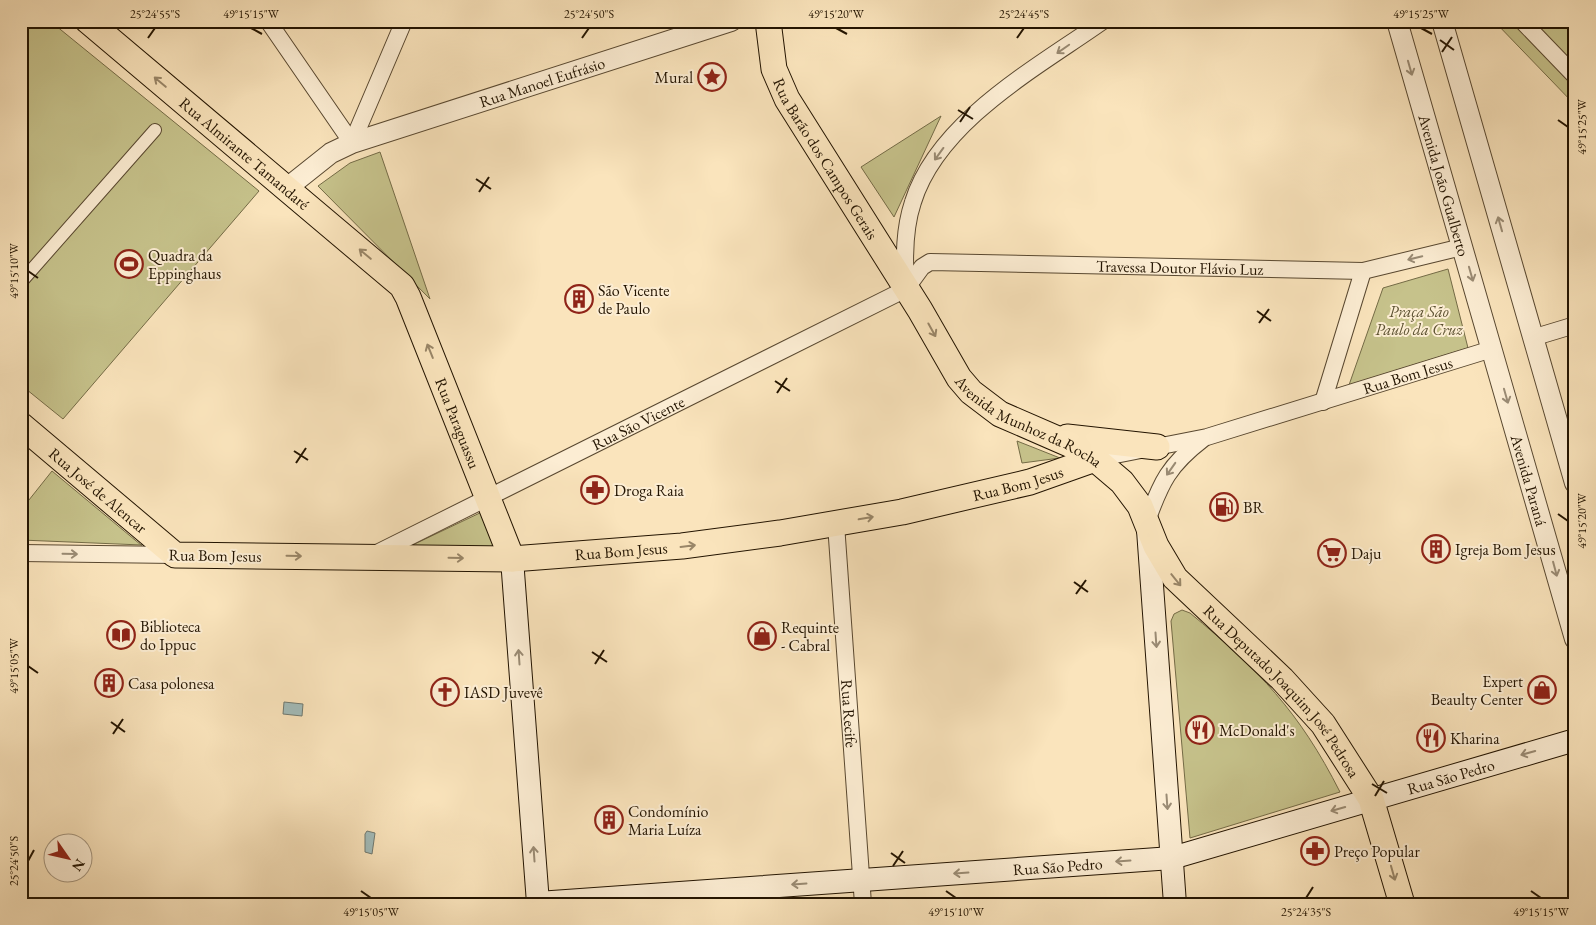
<svg xmlns="http://www.w3.org/2000/svg" width="1596" height="925" font-family="'EB Garamond',serif">
<style>
.green{fill:#c6c28b;stroke:#746b46}
.water{fill:#a2bcba;stroke:#6f7970}
.lines{fill:none;stroke-linecap:round;stroke-linejoin:round}
.pedestrian-casing{stroke:#594830;stroke-width:14}
.minor-casing{stroke:#594830;stroke-width:18}
.tertiary-casing{stroke:#594830;stroke-width:22}
.secondary-casing{stroke:#231401;stroke-width:24}
.primary-casing{stroke:#231401;stroke-width:27}
.pedestrian{stroke:#fcedd3;stroke-width:12}
.minor{stroke:#fcedd3;stroke-width:16}
.tertiary{stroke:#fcedd3;stroke-width:20}
.secondary{stroke:#fcedd3;stroke-width:22}
.primary{stroke:#fae4bc;stroke-width:25}
.oneway{stroke:#9a8b74}
.oneway2{stroke:#998668}
.ticks{fill:none;stroke:#231401;stroke-width:2}
.labels{text-anchor:middle;stroke-width:4;stroke-linejoin:round;paint-order:stroke}
.poi-label{font-size:16px;fill:#231401;stroke:#fcedd3;text-anchor:start}
.street-label{font-size:16px;fill:#231401;stroke:#fcedd3}
.park-label{font-size:16px;font-style:italic;fill:#5c5131;stroke:#fcedd3}
.neatline{fill:none;stroke:#231401;stroke-width:2}
.ticks-label{font-size:12px;text-anchor:middle;fill:#231401}
</style>
<rect width="100%" height="100%" fill="#fae4bc"/>
<filter id="stains"><feTurbulence type="fractalNoise" baseFrequency=".004" numOctaves="4"/><feColorMatrix values="0 0 0 0 .2 0 0 0 0 .09 0 0 0 0 .02 0 0 0 .5 -.17"/></filter>
<radialGradient id="worn" r=".72"><stop offset=".6" stop-color="#630" stop-opacity="0"/><stop offset="1" stop-color="#630" stop-opacity=".3"/></radialGradient>
<path class="green" d="M36,21H50L259,191L63,419L21,385V38Z
M1494,21H1575V105Z
M941,116L894,217L861,167Z
M380,152L430,299L318,186L350,163Z
M1448,269L1468,348L1349,385L1383,288Z
M1017,441L1060,458L1022,463Z
M52,471L141,545H142L21,540V510Z
M484,511L503,553L402,550Z
M1182,610L1190,613C1259,670 1299,711 1340,792L1190,838L1171,621L1174,614Z"/>
<path class="water" d="M284,702L303,704L302,716L283,714Z
M367,831L375,833L372,854L365,852V834Z"/>
<g class="lines">
<defs>
<path id="pedestrian" d="M21,282L155,130"/>
<g id="minor">
<path d="M268,21L352,143"/>
<path d="M1522,21L1575,76"/>
<path d="M352,143L404,21"/>
<path d="M906,285C904,257 904,229 913,202C938,121 1038,67 1103,21"/>
<path d="M1532,338L1575,325"/>
<path d="M1323,402L1363,271"/>
<path id="s1" d="M1095,459L1207,437L1492,349"/>
<path d="M1147,521C1161,482 1169,465 1203,439"/>
<path id="s2" d="M836,524L863,904"/>
<path d="M21,553L175,555"/>
<path id="s3" d="M375,554L906,289L922,267L930,262L1363,271L1462,247"/>
</g>
<g id="tertiary">
<path id="s4" d="M1397,21L1575,639"/>
<path d="M1442,21L1575,483"/>
<path id="s5" d="M287,188L331,153L352,143L731,21"/>
</g>
<g id="secondary">
<path d="M1148,530L1175,904"/>
<path id="s6" d="M512,559L538,903L1172,858L1575,740"/>
</g>
<g id="primary">
<path id="s7" d="M88,21L402,286L408,297L512,559"/>
<path id="s8" d="M768,21L774,69L787,99L920,310L959,378L971,392L1000,414L1069,444L1095,459L1122,482L1140,506L1156,546L1175,578L1282,679L1323,724L1371,799L1402,904"/>
<path id="s9" d="M21,425L175,555L512,559L682,546L780,533L902,512L1030,482L1095,459"/>
<path d="M1067,437L1157,447"/>
</g>
</defs>
<use href="#pedestrian" class="pedestrian-casing"/>
<use href="#minor" class="minor-casing"/>
<use href="#tertiary" class="tertiary-casing"/>
<use href="#secondary" class="secondary-casing"/>
<use href="#primary" class="primary-casing"/>
<use href="#pedestrian" class="pedestrian"/>
<use href="#minor" class="minor"/>
<use href="#tertiary" class="tertiary"/>
<use href="#secondary" class="secondary"/>
<use href="#primary" class="primary"/>
</g>
<defs><path id="oneway-shaft" d="M-6 0H5M1.5-3L5.5 0L1.5 3" fill="none" stroke-width="1.6" stroke-linecap="round" stroke-linejoin="round" transform="scale(1.25)"/></defs>
<g class="oneway">
<use href="#oneway-shaft" transform="translate(1063 49) rotate(145)"/>
<use href="#oneway-shaft" transform="translate(1410 68) rotate(74)"/>
<use href="#oneway-shaft" transform="translate(939 154) rotate(126)"/>
<use href="#oneway-shaft" transform="translate(1500 224) rotate(-106)"/>
<use href="#oneway-shaft" transform="translate(1415 258) rotate(166)"/>
<use href="#oneway-shaft" transform="translate(1471 274) rotate(74)"/>
<use href="#oneway-shaft" transform="translate(1506 396) rotate(74)"/>
<use href="#oneway-shaft" transform="translate(1171 469) rotate(125)"/>
<use href="#oneway-shaft" transform="translate(70 554) rotate(1)"/>
<use href="#oneway-shaft" transform="translate(1555 569) rotate(75)"/>
<use href="#oneway-shaft" transform="translate(1156 640) rotate(86)"/>
<use href="#oneway-shaft" transform="translate(519 657) rotate(-94)"/>
<use href="#oneway-shaft" transform="translate(1528 753) rotate(164)"/>
<use href="#oneway-shaft" transform="translate(1167 802) rotate(86)"/>
<use href="#oneway-shaft" transform="translate(1338 809) rotate(164)"/>
<use href="#oneway-shaft" transform="translate(534 854) rotate(-94)"/>
<use href="#oneway-shaft" transform="translate(1123 861) rotate(176)"/>
<use href="#oneway-shaft" transform="translate(961 873) rotate(176)"/>
<use href="#oneway-shaft" transform="translate(799 884) rotate(176)"/>
</g>
<g class="oneway2">
<use href="#oneway-shaft" transform="translate(160 82) rotate(-140)"/>
<use href="#oneway-shaft" transform="translate(365 254) rotate(-140)"/>
<use href="#oneway-shaft" transform="translate(932 330) rotate(61)"/>
<use href="#oneway-shaft" transform="translate(430 351) rotate(-112)"/>
<use href="#oneway-shaft" transform="translate(866 518) rotate(-10)"/>
<use href="#oneway-shaft" transform="translate(688 546) rotate(-7)"/>
<use href="#oneway-shaft" transform="translate(294 556) rotate(1)"/>
<use href="#oneway-shaft" transform="translate(456 558) rotate(1)"/>
<use href="#oneway-shaft" transform="translate(1176 580) rotate(51)"/>
<use href="#oneway-shaft" transform="translate(1393 873) rotate(74)"/>
</g>
<path class="ticks" d="M251,28L262,34M836,28L847,34M1421,28L1432,34M148,38L155,28M582,38L589,28M1017,38L1024,28M1440,40L1454,50M1442,52L1452,37M958,110L973,119M1558,120L1568,127M960,122L970,107M476,179L491,189M479,192L489,177M28,271L38,278M1257,311L1271,321M1259,323L1269,309M775,381L790,391M777,393L787,378M294,451L308,460M296,463L306,448M1558,514L1568,521M1074,582L1088,592M1076,594L1086,580M592,652L607,662M595,664L604,650M28,666L38,673M111,722L125,732M113,734L123,719M1372,784L1387,793M1375,796L1384,781M891,853L905,863M28,861L34,850M893,866L903,851M361,891L371,898M946,891L956,898M1531,891L1541,898M1306,898L1313,887"/>
<defs>
<symbol id="sight-ring" viewBox="-11 -11 22 22"><circle r="9.5" fill="#fcedd3" stroke="#8f2418" stroke-width="1.5"/><path d="M0-6L1.8-2.2L6-1.7L2.9 1.2L3.7 5.4L0 3.3L-3.7 5.4L-2.9 1.2L-6-1.7L-1.8-2.2Z" fill="#8f2418"/></symbol>
<symbol id="stadium-ring" viewBox="-11 -11 22 22"><circle r="9.5" fill="#fcedd3" stroke="#8f2418" stroke-width="1.5"/><path d="M0-5a6.5 5 0 1 0 0 10a6.5 5 0 1 0 0-10ZM-3.5-1.8h7v3.6h-7Z" fill="#8f2418"/></symbol>
<symbol id="building-ring" viewBox="-11 -11 22 22"><circle r="9.5" fill="#fcedd3" stroke="#8f2418" stroke-width="1.5"/><path d="M-4-6H4V6H1V3H-1V6H-4ZM-2.5-4.3h1.7v1.8h-1.7ZM.8-4.3h1.7v1.8H.8ZM-2.5-1h1.7V.8h-1.7ZM.8-1h1.7V.8H.8Z" fill="#8f2418"/></symbol>
<symbol id="pharmacy-ring" viewBox="-11 -11 22 22"><circle r="9.5" fill="#fcedd3" stroke="#8f2418" stroke-width="1.5"/><path d="M-2-6h4v4h4v4h-4v4h-4v-4h-4v-4h4Z" fill="#8f2418"/></symbol>
<symbol id="fuel-ring" viewBox="-11 -11 22 22"><circle r="9.5" fill="#fcedd3" stroke="#8f2418" stroke-width="1.5"/><path d="M-5.5-6h7V0h2V4h1.3V-2.5L3-4.5l.8-.8L6-3V5H2.5V1h-1V6h-7ZM-4.2-4.7v3.2H.2V-4.7Z" fill="#8f2418"/></symbol>
<symbol id="supermarket-ring" viewBox="-11 -11 22 22"><circle r="9.5" fill="#fcedd3" stroke="#8f2418" stroke-width="1.5"/><path d="M-6-5.5h2.5l.6 2H6L4.5 2H-2.5L-4.4-4H-6ZM-1.5 3.2a1.3 1.3 0 1 0 .1 0ZM3 3.2a1.3 1.3 0 1 0 .1 0Z" fill="#8f2418"/></symbol>
<symbol id="library-ring" viewBox="-11 -11 22 22"><circle r="9.5" fill="#fcedd3" stroke="#8f2418" stroke-width="1.5"/><path d="M-6-4Q-3-5.5-.7-3.5V5Q-3 3-6 4ZM6-4Q3-5.5 .7-3.5V5Q3 3 6 4Z" fill="#8f2418"/></symbol>
<symbol id="shop-ring" viewBox="-11 -11 22 22"><circle r="9.5" fill="#fcedd3" stroke="#8f2418" stroke-width="1.5"/><path d="M-5-2.5h2.3a2.7 3.5 0 0 1 5.4 0H5L5.5 6h-11ZM-1.5-2.5h3a1.5 2.3 0 0 0-3 0Z" fill="#8f2418"/></symbol>
<symbol id="church-ring" viewBox="-11 -11 22 22"><circle r="9.5" fill="#fcedd3" stroke="#8f2418" stroke-width="1.5"/><path d="M-1.2-6h2.4v3.5h3.3v2.4h-3.3V6h-2.4V-.1h-3.3v-2.4h3.3Z" fill="#8f2418"/></symbol>
<symbol id="restaurant-ring" viewBox="-11 -11 22 22"><circle r="9.5" fill="#fcedd3" stroke="#8f2418" stroke-width="1.5"/><path d="M-5-6h1v4h1v-4h1v4h1v-4h1v5L-1.5 .5V6h-2V.5L-5-1ZM5-6V6H3V1.5H1.5Q1.5-4 5-6Z" fill="#8f2418"/></symbol>
</defs>
<g fill-rule="evenodd">
<use href="#sight-ring" x="696" y="61" width="32" height="32"/>
<use href="#stadium-ring" x="113" y="248" width="32" height="32"/>
<use href="#building-ring" x="563" y="283" width="32" height="32"/>
<use href="#pharmacy-ring" x="579" y="474" width="32" height="32"/>
<use href="#fuel-ring" x="1208" y="491" width="32" height="32"/>
<use href="#building-ring" x="1420" y="533" width="32" height="32"/>
<use href="#supermarket-ring" x="1316" y="537" width="32" height="32"/>
<use href="#library-ring" x="105" y="619" width="32" height="32"/>
<use href="#shop-ring" x="746" y="620" width="32" height="32"/>
<use href="#building-ring" x="93" y="667" width="32" height="32"/>
<use href="#shop-ring" x="1526" y="674" width="32" height="32"/>
<use href="#church-ring" x="429" y="676" width="32" height="32"/>
<use href="#restaurant-ring" x="1184" y="714" width="32" height="32"/>
<use href="#restaurant-ring" x="1415" y="722" width="32" height="32"/>
<use href="#building-ring" x="593" y="804" width="32" height="32"/>
<use href="#pharmacy-ring" x="1299" y="835" width="32" height="32"/>
</g>
<g class="labels">
<g class="poi-label">
<text x="693" y="83" text-anchor="end">Mural</text>
<text x="148" y="261">Quadra da<tspan x="148" dy="18">Eppinghaus</tspan></text>
<text x="598" y="296">São Vicente<tspan x="598" dy="18">de Paulo</tspan></text>
<text x="614" y="496">Droga Raia</text>
<text x="1243" y="513">BR</text>
<text x="1455" y="555">Igreja Bom Jesus</text>
<text x="1351" y="559">Daju</text>
<text x="140" y="632">Biblioteca<tspan x="140" dy="18">do Ippuc</tspan></text>
<text x="781" y="633">Requinte<tspan x="781" dy="18">- Cabral</tspan></text>
<text x="1523" y="687" text-anchor="end">Expert<tspan x="1523" dy="18">Beaulty Center</tspan></text>
<text x="128" y="689">Casa polonesa</text>
<text x="464" y="698">IASD Juvevê</text>
<text x="1219" y="736">McDonald's</text>
<text x="1450" y="744">Kharina</text>
<text x="628" y="817">Condomínio<tspan x="628" dy="18">Maria Luíza</tspan></text>
<text x="1334" y="857">Preço Popular</text>
</g>
<g class="street-label">
<text dy="6" stroke="none"><textPath href="#s5" startOffset="279">Rua Manoel Eufrásio</textPath></text>
<text dy="6" stroke="none"><textPath href="#s7" startOffset="205">Rua Almirante Tamandaré</textPath></text>
<text dy="6" stroke="none"><textPath href="#s8" startOffset="152">Rua Barão dos Campos Gerais</textPath></text>
<text dy="6" stroke="none"><textPath href="#s4" startOffset="171">Avenida João Gualberto</textPath></text>
<text dy="6" stroke="none"><textPath href="#s3" startOffset="880">Travessa Doutor Flávio Luz</textPath></text>
<text dy="6" stroke="none"><textPath href="#s1" startOffset="324">Rua Bom Jesus</textPath></text>
<text dy="6" stroke="none"><textPath href="#s8" startOffset="492">Avenida Munhoz da Rocha</textPath></text>
<text dy="6" stroke="none"><textPath href="#s7" startOffset="559">Rua Paraguassu</textPath></text>
<text dy="6" stroke="none"><textPath href="#s3" startOffset="294">Rua São Vicente</textPath></text>
<text dy="6" stroke="none"><textPath href="#s4" startOffset="478">Avenida Paraná</textPath></text>
<text dy="6" stroke="none"><textPath href="#s9" startOffset="1051">Rua Bom Jesus</textPath></text>
<text dy="6" stroke="none"><textPath href="#s9" startOffset="101">Rua José de Alencar</textPath></text>
<text dy="6" stroke="none"><textPath href="#s9" startOffset="648">Rua Bom Jesus</textPath></text>
<text transform="translate(215 555) rotate(1)" y="6">Rua Bom Jesus</text>
<text dy="6" stroke="none"><textPath href="#s8" startOffset="871">Rua Deputado Joaquim José Pedrosa</textPath></text>
<text dy="6" stroke="none"><textPath href="#s2" startOffset="190">Rua Recife</textPath></text>
<text dy="6" stroke="none"><textPath href="#s6" startOffset="1271">Rua São Pedro</textPath></text>
<text dy="6" stroke="none"><textPath href="#s6" startOffset="866">Rua São Pedro</textPath></text>
</g>
<g class="park-label">
<text x="1419" y="317">Praça São<tspan x="1419" dy="18">Paulo da Cruz</tspan></text>
</g>
</g>
<rect width="1596" height="925" fill="none" stroke="#fae4bc" stroke-width="55"/>
<g transform="translate(68 858) rotate(124)"><circle r="24" fill="#fcedd3" stroke="#a5967f"/>
<path d="M0-4L9 19L0 12L-9 19Z" fill="#8f2418"/>
<text y="-8" font-size="14" font-weight="bold" text-anchor="middle" fill="#231401">N</text>
</g>
<rect x="28" y="28" width="1540" height="870" class="neatline"/>
<g class="ticks-label">
<text x="155" y="18">25°24'55"S</text>
<text x="251" y="18">49°15'15"W</text>
<text x="589" y="18">25°24'50"S</text>
<text x="836" y="18">49°15'20"W</text>
<text x="1024" y="18">25°24'45"S</text>
<text x="1421" y="18">49°15'25"W</text>
<text transform="translate(1582 127) rotate(-90)" y="4">49°15'25"W</text>
<text transform="translate(14 271) rotate(-90)" y="4">49°15'10"W</text>
<text transform="translate(1582 521) rotate(-90)" y="4">49°15'20"W</text>
<text transform="translate(14 666) rotate(-90)" y="4">49°15'05"W</text>
<text transform="translate(14 861) rotate(-90)" y="4">25°24'50"S</text>
<text x="371" y="916">49°15'05"W</text>
<text x="956" y="916">49°15'10"W</text>
<text x="1306" y="916">25°24'35"S</text>
<text x="1541" y="916">49°15'15"W</text>
</g>
<rect width="100%" height="100%" filter="url(#stains)"/>
<rect width="100%" height="100%" fill="url(#worn)"/>
</svg>
